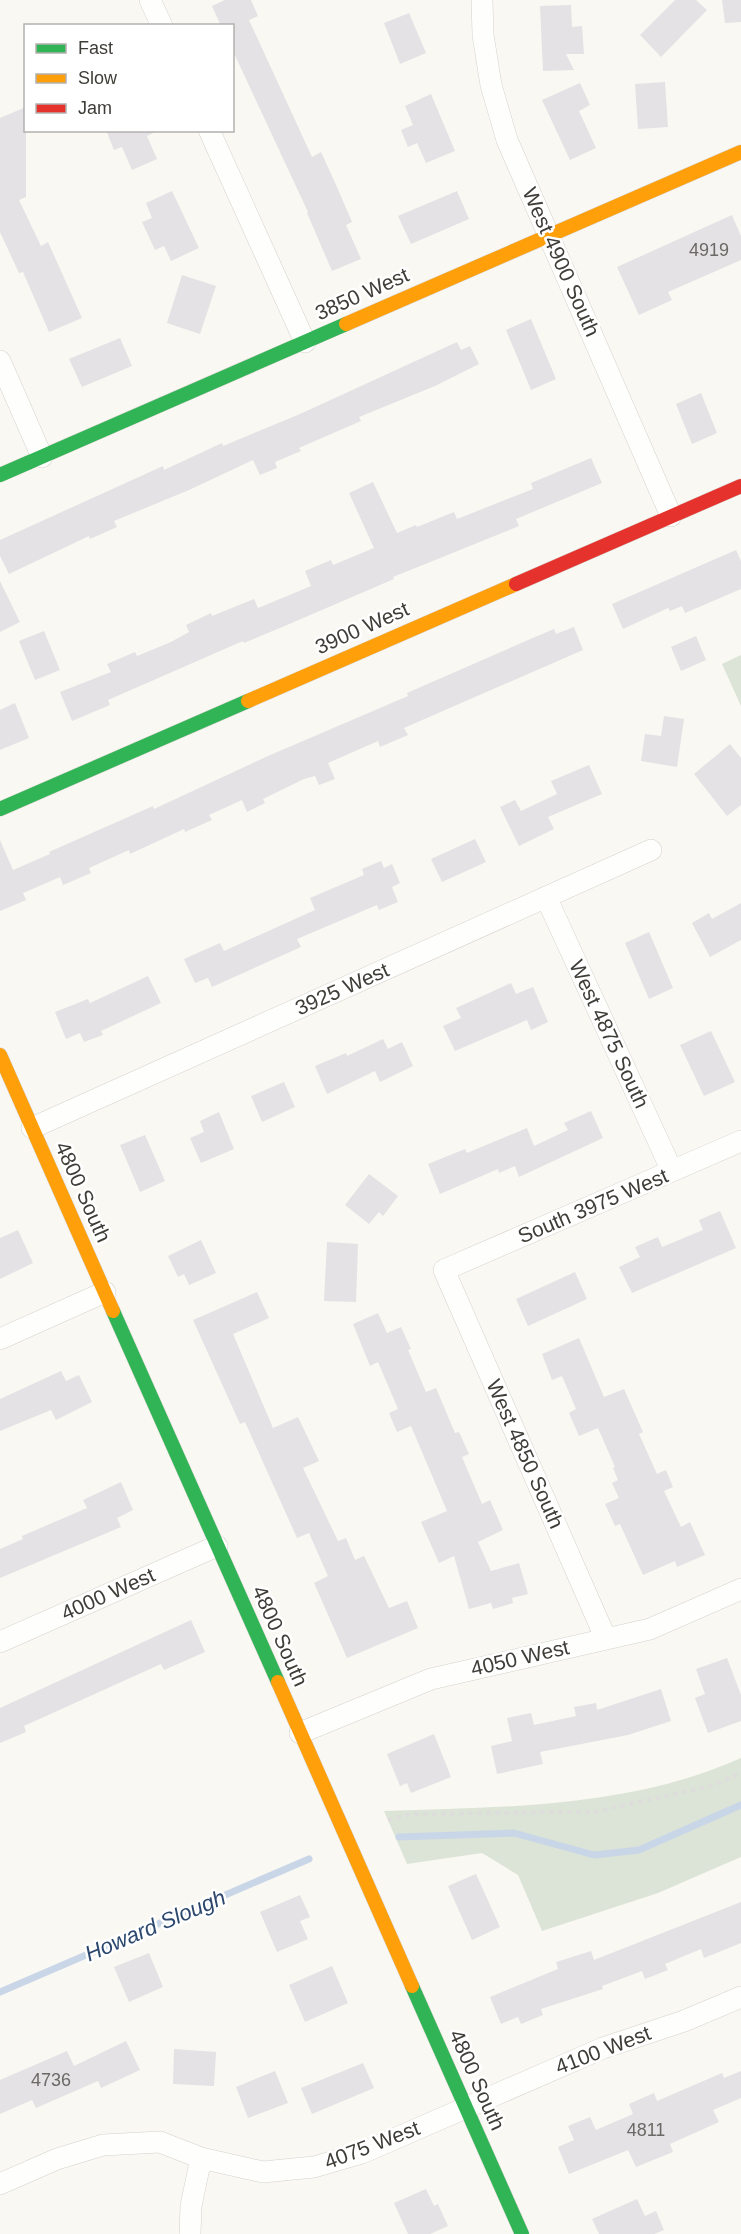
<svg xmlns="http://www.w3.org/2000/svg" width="741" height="2234" font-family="Arial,sans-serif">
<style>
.green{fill:#dbe4d6}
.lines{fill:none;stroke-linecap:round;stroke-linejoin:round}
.stream{stroke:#c9d6e8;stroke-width:7}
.building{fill:#e4e2e5}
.street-casing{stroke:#d5d2cd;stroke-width:22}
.fast-casing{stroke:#d5d2cd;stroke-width:15}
.slow-casing{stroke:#d5d2cd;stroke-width:15}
.jam-casing{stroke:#d5d2cd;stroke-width:15}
.path{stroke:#dddddb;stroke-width:4;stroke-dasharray:4.5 4.5;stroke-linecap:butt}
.street{stroke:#fefefd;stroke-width:21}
.fast{stroke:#30b455;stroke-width:14}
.slow{stroke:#ff9f0a;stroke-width:14}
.jam{stroke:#e5322d;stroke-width:14}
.labels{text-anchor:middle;stroke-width:5;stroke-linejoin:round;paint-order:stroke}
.number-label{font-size:18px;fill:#6b6965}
.street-label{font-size:21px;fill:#3f3d37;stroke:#fff}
.water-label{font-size:22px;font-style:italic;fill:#2b476e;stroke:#fff}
</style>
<rect width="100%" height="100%" fill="#faf8f2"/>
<path class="green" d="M741,655V706L722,664Z
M741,1758V1857L658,1893L542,1931L518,1875L482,1853L407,1864L384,1811C503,1807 630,1808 741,1758Z"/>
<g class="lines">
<path class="stream" d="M399,1837L514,1833L594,1855L639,1850L741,1805
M0,1992L309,1859"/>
</g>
<path class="building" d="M225,0H251L258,16L249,20L312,157L321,152L337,187L352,222L346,225L361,259L332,271L307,213L308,212L232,49V26H221L212,6Z
M675,0H696L707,10L661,57L640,35Z
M722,0H741V22L725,23Z
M571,5L572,27L582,26L584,54H566L574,70L543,71L540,6Z
M409,13L426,53L400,64L384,23Z
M665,82L668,127L638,129L635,84Z
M580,83L590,105L579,111L596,148L570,160L542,100Z
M431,94L455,151L426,163L417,143L408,147L401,130L413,125L405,106Z
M26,107V197L19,200L41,246L48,242L82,318L49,332L23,272L19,273L0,232V118Z
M106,130H159L147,136L157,159L132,170L122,147L114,150Z
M172,191L199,248L171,261L164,246L155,250L142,222L152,218L146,203Z
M457,191L469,219L411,244L398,216Z
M732,215L741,236V260L668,292L672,300L639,315L617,267Z
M182,275L216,286L200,334L167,323Z
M531,319L556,379L531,390L506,330Z
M120,338L132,366L82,387L69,359Z
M457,342L461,350L470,346L479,364L435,386L359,417L361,421L299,448L301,451L275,462L277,468L260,475L253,460L189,490L114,521L117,527L90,539L89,536L9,574L0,556V540L163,466L164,470L222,443L223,446L300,414Z
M701,393L717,433L692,444L676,404Z
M591,458L602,483L516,519L519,526L393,577L394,579L287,625L244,643L243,641L108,700L110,705L72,721L60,692L111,672L107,664L135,652L137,656L171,642L189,632L186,625L211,613L212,616L254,599L258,608L292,594L311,586L305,571L331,560L333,565L374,548L349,493L373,482L397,533L416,525L417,527L454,512L457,519L533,489L531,483Z
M736,550L741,561V589L685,613L682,606L670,611L668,608L623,629L612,604Z
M0,581L20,622L0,632Z
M574,627L583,650L404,728L408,735L380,747L378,741L328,763L335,779L319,785L315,776L304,779L263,799L265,803L247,812L242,800L209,815L212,820L185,832L184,829L130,854L129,850L89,868L91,873L63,885L60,877L23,893L26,900L0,911V840L13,870L50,854L49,852L153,806L154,809L268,756L408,696L407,693L535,637L554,629L556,634Z
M44,631L60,670L35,680L19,641Z
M696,636L706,660L681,671L671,647Z
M15,703L29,738L0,750V710Z
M664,716L684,719L677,767L641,761L645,734L661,736Z
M730,744L741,758V805L727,816L694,774Z
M589,765L602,794L548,817L554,829L519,846L500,807L515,800L521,811L557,794L551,781Z
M475,839L486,862L442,882L431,859Z
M381,861L384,868L392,864L400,883L392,887L398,902L379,910L377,905L297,939L301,947L212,987L208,978L195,983L184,959L220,943L224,951L315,910L310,898L364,875L362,869Z
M741,903V940L710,957L692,923L709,913L712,919Z
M649,932L673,988L649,999L625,943Z
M148,976L161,1003L101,1031L103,1035L84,1042L80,1033L66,1039L55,1012L88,999L90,1003Z
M511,983L516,994L533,987L548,1022L531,1030L527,1020L455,1051L443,1026L461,1018L456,1008Z
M711,1031L735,1082L704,1096L680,1045Z
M383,1039L388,1049L402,1042L413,1066L380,1082L375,1071L327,1094L315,1066L346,1053L347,1056Z
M284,1082L295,1107L262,1122L251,1096Z
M591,1111L603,1138L519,1177L515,1166L499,1173L498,1169L440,1194L428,1164L465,1149L467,1153L527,1128L534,1146L568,1130L564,1123Z
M219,1112L234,1149L201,1163L190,1138L204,1132L200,1121Z
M145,1135L165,1181L140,1192L120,1145Z
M369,1174L398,1196L383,1216L379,1212L369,1224L345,1205Z
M720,1211L736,1248L632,1293L619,1267L640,1257L635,1247L658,1237L662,1247L703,1230L699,1220Z
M18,1230L33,1263L0,1279V1238Z
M201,1240L216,1273L189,1285L184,1274L178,1277L168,1256Z
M327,1242L358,1244L356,1302L324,1301Z
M575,1272L587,1299L528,1326L516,1299Z
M257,1292L269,1318L233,1334L273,1428L298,1417L319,1461L303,1468L338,1541L346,1538L355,1560L364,1556L389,1608L407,1601L418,1628L347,1658L314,1583L328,1576L309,1533L297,1538L245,1422L240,1424L193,1320Z
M378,1313L387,1333L401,1327L411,1349L408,1350L426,1392L436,1388L455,1433L459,1432L469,1454L462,1457L482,1504L490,1500L503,1530L478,1542L491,1571L519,1563L528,1594L512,1598L513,1603L493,1609L491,1603L469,1609L454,1556L439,1563L421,1522L447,1511L411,1426L397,1432L389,1413L398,1409L378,1362L370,1366L353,1324Z
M579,1338L604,1397L624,1389L643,1432L639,1434L657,1474L666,1470L673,1487L664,1491L681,1527L690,1522L705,1555L677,1567L675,1561L643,1575L620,1524L615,1526L605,1504L619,1498L612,1483L618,1480L613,1468L615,1467L598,1428L579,1436L569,1413L576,1409L562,1376L552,1380L542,1354Z
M61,1371L66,1381L79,1375L92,1402L56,1420L51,1410L0,1431V1399Z
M121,1482L133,1510L117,1518L121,1527L0,1578V1549L23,1539L22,1536L87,1508L83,1500Z
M191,1620L205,1652L164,1670L161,1664L24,1726L26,1732L0,1743V1708Z
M727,1658L741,1695V1721L708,1733L695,1698L705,1694L696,1669Z
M661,1689L671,1721L628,1735L540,1752L543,1764L497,1774L491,1746L512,1741L507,1718L531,1713L534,1725L576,1716L574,1707L596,1703L597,1710Z
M434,1734L451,1777L411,1793L407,1783L400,1786L387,1754Z
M476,1874L500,1927L472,1940L448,1886Z
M300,1895L310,1917L300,1921L308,1939L277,1952L260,1912Z
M741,1902V1943L704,1958L701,1949L665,1964L668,1970L645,1979L642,1971L602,1986L603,1989L541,2009L543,2015L521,2024L518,2017L501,2024L490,1997L558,1969L556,1962L591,1951L594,1960Z
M149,1953L163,1987L129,2002L114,1967Z
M332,1966L348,2003L305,2022L289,1985Z
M126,2041L140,2070L101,2088L98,2081L36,2108L32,2100L0,2114V2080L67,2051L74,2066Z
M174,2049L216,2052L214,2086L173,2084Z
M363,2063L374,2088L312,2114L301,2088Z
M275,2071L288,2103L248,2118L236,2087Z
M741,2071V2098L713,2110L719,2122L670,2144L673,2152L636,2167L628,2150L569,2174L558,2147L574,2140L568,2126L590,2117L596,2130L633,2114L629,2104L654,2093L657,2101L722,2073L724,2078Z
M426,2189L434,2206L438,2204L448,2226L430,2234H408L394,2203Z
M637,2199L645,2216L656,2211L664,2230L654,2234H599L592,2219Z"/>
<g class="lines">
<defs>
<path id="street" d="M150,0L162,26
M482,0L483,35L491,85L507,140L671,516
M209,130L305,342
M0,361L42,457
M546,897L672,1171
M32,1128L651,850
M0,1339L105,1292
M606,1639L444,1270L741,1141
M0,1642L217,1546
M300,1733L431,1679L650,1629L741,1589
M0,2184L57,2159L103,2145L160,2142L201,2158L263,2172L314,2167L362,2153L603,2048L684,2021L741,1997
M190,2234L191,2206L201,2158"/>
<path id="fast" d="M0,475L346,324
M0,809L248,701
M113,1311L278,1682
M412,1986L522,2234"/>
<path id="slow" d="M346,324L741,152
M248,701L516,584
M0,1055L113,1311
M278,1682L412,1986"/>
<path id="jam" d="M516,584L741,486"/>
</defs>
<use href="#street" class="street-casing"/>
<use href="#fast" class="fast-casing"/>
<use href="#slow" class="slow-casing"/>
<use href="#jam" class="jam-casing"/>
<path class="path" d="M388,1820L411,1814L593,1812L711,1786L741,1773"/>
<use href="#street" class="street"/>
<use href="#fast" class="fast"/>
<use href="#slow" class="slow"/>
<use href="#jam" class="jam"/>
</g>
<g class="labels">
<g class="number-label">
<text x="709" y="256">4919</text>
<text x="51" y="2086">4736</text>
<text x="646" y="2136">4811</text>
</g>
<g class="street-label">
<text transform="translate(561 262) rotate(66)" y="7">West 4900 South</text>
<text transform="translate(362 294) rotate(-24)" y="7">3850 West</text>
<text transform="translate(362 628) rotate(-24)" y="7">3900 West</text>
<text transform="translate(342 989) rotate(-24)" y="7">3925 West</text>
<text transform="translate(609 1034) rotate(65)" y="7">West 4875 South</text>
<text transform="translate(83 1192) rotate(66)" y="7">4800 South</text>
<text transform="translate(593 1206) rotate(-23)" y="7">South 3975 West</text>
<text transform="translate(525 1454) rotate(66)" y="7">West 4850 South</text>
<text transform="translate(108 1594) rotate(-24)" y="7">4000 West</text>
<text transform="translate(280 1636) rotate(66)" y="7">4800 South</text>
<text transform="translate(520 1658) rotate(-13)" y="7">4050 West</text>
<text transform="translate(603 2050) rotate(-21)" y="7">4100 West</text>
<text transform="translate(477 2080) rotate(66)" y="7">4800 South</text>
<text transform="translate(372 2145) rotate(-21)" y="7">4075 West</text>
</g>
<g class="water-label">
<text transform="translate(155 1925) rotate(-23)" y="8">Howard Slough</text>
</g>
</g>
<rect x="24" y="24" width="210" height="108" fill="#ffffff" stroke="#b2b1af" stroke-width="1.5"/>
<rect x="36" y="44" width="30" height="9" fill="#30b455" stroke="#b2b1af" stroke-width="1.5"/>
<text x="78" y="54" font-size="18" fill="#3f3d37">Fast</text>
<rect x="36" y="74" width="30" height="9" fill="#ff9f0a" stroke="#b2b1af" stroke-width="1.5"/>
<text x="78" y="84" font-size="18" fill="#3f3d37">Slow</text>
<rect x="36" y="104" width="30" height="9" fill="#e5322d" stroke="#b2b1af" stroke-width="1.5"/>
<text x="78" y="114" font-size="18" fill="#3f3d37">Jam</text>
</svg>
